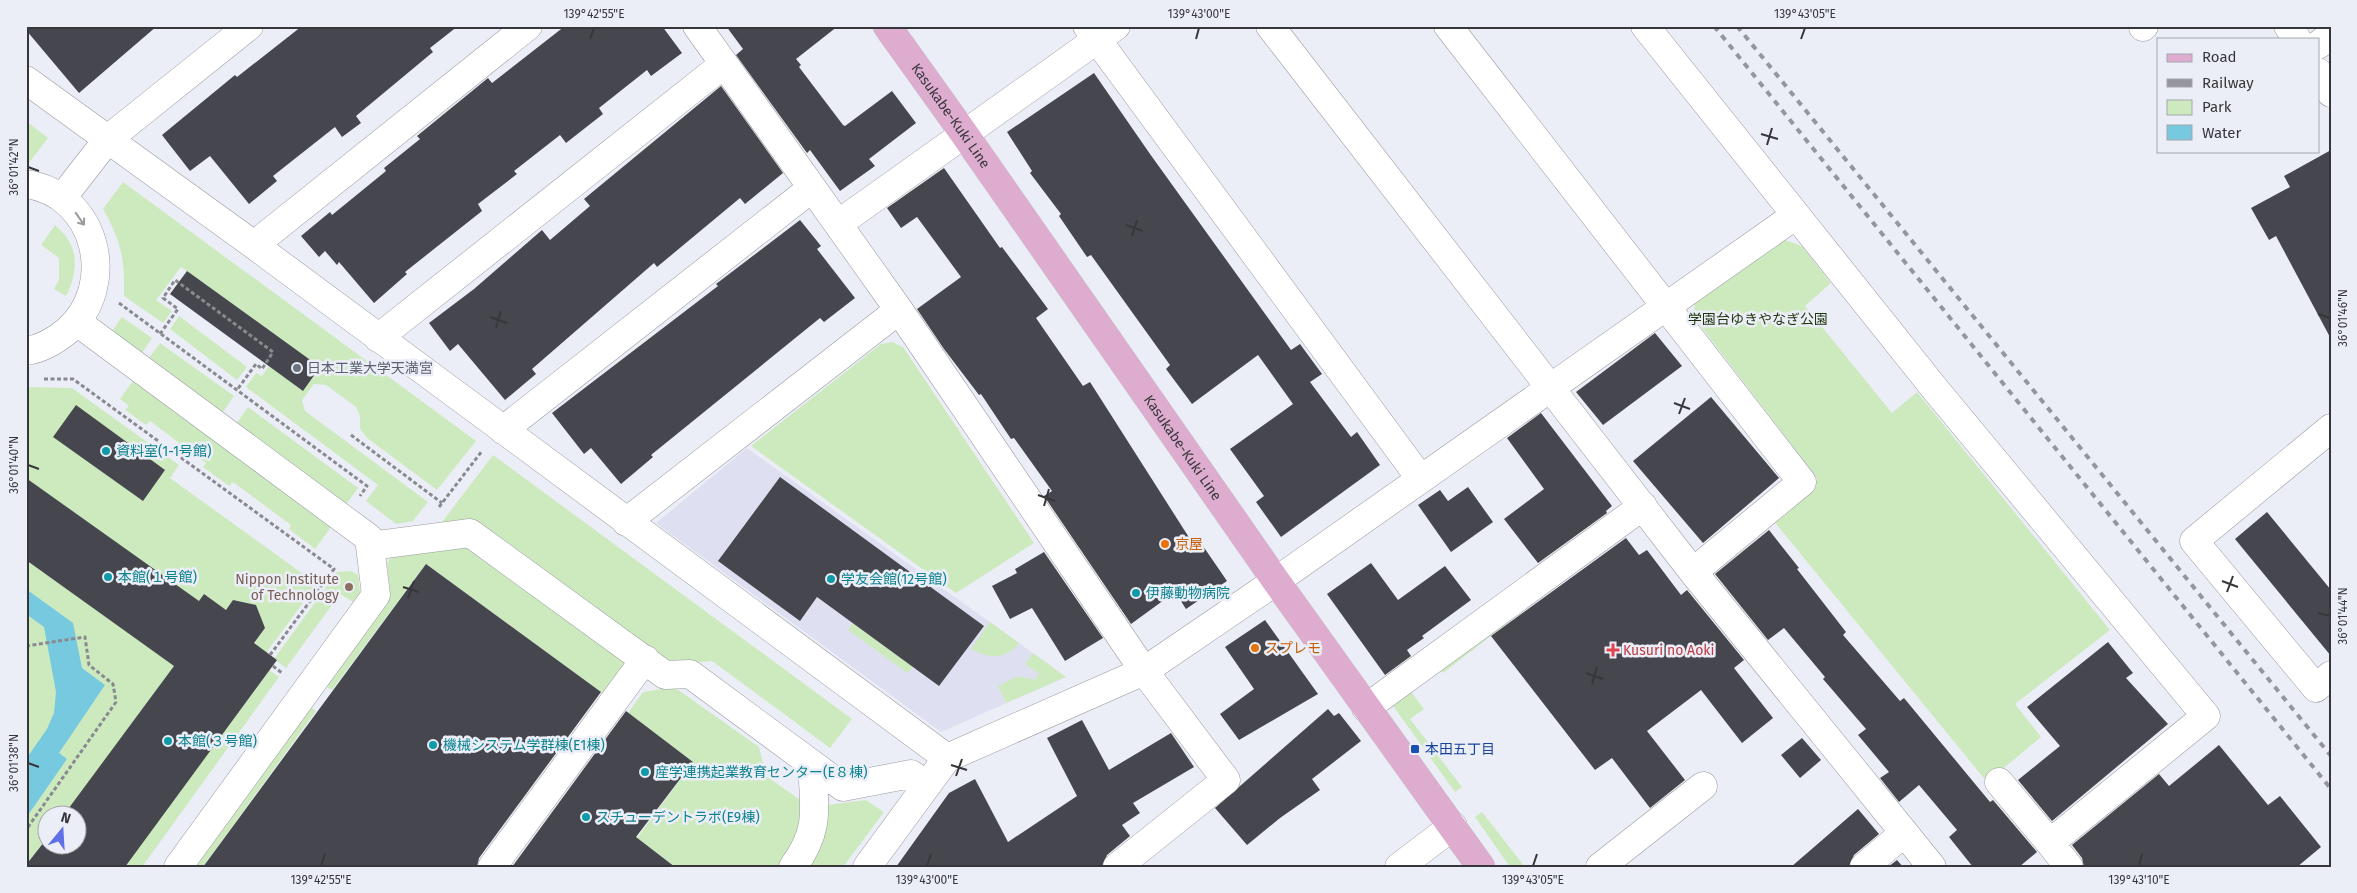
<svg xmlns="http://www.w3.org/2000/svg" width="2357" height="893" font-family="'Fira Sans','Noto Sans JP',sans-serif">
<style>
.built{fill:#dee0f1}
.green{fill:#cdeabf}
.water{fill:#77c9df}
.building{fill:#46474e}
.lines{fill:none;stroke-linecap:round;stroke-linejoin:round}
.minor-casing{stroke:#999aa2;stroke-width:29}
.major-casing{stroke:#cbcbcc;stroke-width:29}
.path{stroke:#898a90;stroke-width:3;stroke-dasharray:4 2.5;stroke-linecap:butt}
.minor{stroke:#fff;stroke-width:28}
.major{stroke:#ddaccf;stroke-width:28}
.rail{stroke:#95969d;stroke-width:4;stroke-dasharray:6 6;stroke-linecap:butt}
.oneway{stroke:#9b9b9d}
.ticks{fill:none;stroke:#37373b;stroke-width:2}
.worship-dot{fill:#6b7280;stroke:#eceef7;stroke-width:2}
.culture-dot{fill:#0f9aa8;stroke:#eceef7;stroke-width:2}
.food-dot{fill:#e8710a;stroke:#eceef7;stroke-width:2}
.education-dot{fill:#8d6e63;stroke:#eceef7;stroke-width:2}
.health-dot{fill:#e0444e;stroke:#eceef7;stroke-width:2}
.transit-dot{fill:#1a4fb4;stroke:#eceef7;stroke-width:2}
.labels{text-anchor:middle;stroke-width:5;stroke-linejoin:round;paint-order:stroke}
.street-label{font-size:14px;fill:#37373b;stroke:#eceef7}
.park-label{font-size:14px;fill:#1d340d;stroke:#eceef7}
.worship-label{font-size:14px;fill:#5b616d;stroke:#eceef7;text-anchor:start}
.culture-label{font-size:14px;fill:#0d838f;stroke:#eceef7;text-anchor:start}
.food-label{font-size:14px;fill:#c56008;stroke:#eceef7;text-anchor:start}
.education-label{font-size:14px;fill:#785e54;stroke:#eceef7;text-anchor:end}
.health-label{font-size:14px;fill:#be3a42;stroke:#eceef7;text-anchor:start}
.transit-label{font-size:14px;fill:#164399;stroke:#eceef7;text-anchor:start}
.neatline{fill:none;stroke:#37373b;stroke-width:2}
.ticks-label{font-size:12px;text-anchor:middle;fill:#37373b}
</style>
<rect width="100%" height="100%" fill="#eceef7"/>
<path class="built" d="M747,448L1019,643L1066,677L941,732L656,523Z"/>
<path class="green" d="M26,121L48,138L28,164L26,163Z
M123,182L476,441L437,490L367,438L360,429V416L356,407L326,385L314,384L302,400L305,411L428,502L413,521L396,524L366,501L378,485L246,387L256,373L262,376L285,343L181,267L156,300L172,311L163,323L124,296C125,259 121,241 103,209Z
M55,225C60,230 67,236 70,243C79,259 74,281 66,296L54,289L59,280V258L41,245Z
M1782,239L1802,246L1831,283L1805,306L1892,413L1917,392L2110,630L2015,704L2041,737L1987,782L1772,519L1817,478L1693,316L1695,302Z
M179,316L247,367L237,380L170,329Z
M122,317L152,338L142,353L112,331Z
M892,342L903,347L1034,543L956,593L751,446L881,344Z
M160,343L234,396L223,412L149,358Z
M133,381L331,527L315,549L289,529L291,525L233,482L229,486L203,467L206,463L150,421L146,425L125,410L129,406L120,399Z
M26,387L72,388L179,465L170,478L317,584L263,657L26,488Z
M248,407L358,488L345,506L236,424Z
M493,455L852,719L830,748L712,661L666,665L442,522Z
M26,508L222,643L78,837V816H48V846H71L55,867H26Z
M1623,534L1443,673L1438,667Z
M467,542L624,655L626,674L609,698L426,564L332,690L324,685L390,593L387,563L394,553Z
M351,571L358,575L360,593L353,602L340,594L286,668L274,659L337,572Z
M990,622L1019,643C1006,660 988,659 971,649Z
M853,623L913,667L907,673L848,630Z
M1033,653L1066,677L1006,703L998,686L1018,676L1035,680L1039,674L1025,664Z
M264,666L279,677L142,867H122Z
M674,687L759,747L766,776L802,801C802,831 795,843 778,867H675L637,838L693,762L628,713L643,692Z
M1409,689L1424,709L1410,719L1462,787L1455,792L1391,703Z
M309,706L316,711L203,867H192Z
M866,800L884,812L843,867H807C823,845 828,831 827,805Z
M1482,812L1525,867H1510L1475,817Z"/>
<path class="water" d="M26,589L73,623L82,668L105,685L59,753L67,759L26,818V759L47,729L54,713L56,692L44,627L26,614Z"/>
<path class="building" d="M26,26H157L79,93L26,30Z
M302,26H458L430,48L433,52L356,116L361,123L342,137L335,127L273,176L277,181L249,204L210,156L190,171L162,135L235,75L237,77Z
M565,26H662L682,53L651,76L647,70L599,108L603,114L566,143L560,135L514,171L517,174L478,204L482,211L405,272L407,274L374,303L339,262L337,265L325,251L319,257L301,236L330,212L332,215L386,171L384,168L420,139L417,136L488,78L492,83Z
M726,26H838L796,59L801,65L799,67L843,125L845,126L892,91L916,123L869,159L875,166L840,191L810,150L807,153L736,55L743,49Z
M1094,73L1150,154L1291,350L1300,344L1322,374L1310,382L1351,437L1357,432L1380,465L1281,537L1256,502L1264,496L1230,449L1293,404L1258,355L1192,404L1166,369L1170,365L1091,255L1087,257L1059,216L1061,214L1030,173L1032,171L1007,132Z
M721,86L783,173L745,204L740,198L657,267L654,263L532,369L536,374L505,400L458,344L450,351L429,323L474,289L542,230L550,240L590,206L584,199Z
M2331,150V339L2276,236L2269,240L2251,208L2290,187L2284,176Z
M944,168L1000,248L1002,247L1048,309L1036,318L1083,386L1090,382L1197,550L1203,546L1227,581L1186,609L1175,592L1131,624L1044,496L1052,491L1014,438L1011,439L981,394L979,395L944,349L917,309L961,277L917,217L901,228L887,208Z
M800,220L821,246L817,249L855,298L824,322L820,318L651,455L653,457L621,484L591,448L584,454L552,413L718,286L716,284Z
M187,271L320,367L303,391L170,294Z
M1655,333L1682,366L1603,425L1576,392Z
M1711,397L1779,478L1703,543L1633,461Z
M76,405L165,470L143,501L53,437Z
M1541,413L1612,506L1606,511L1607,513L1538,563L1504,519L1544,489L1507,438Z
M780,477L984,626L939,686L817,597L800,621L718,561Z
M26,478L199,601L204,594L226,610L233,600L256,605L265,628L254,643L277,660L125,867L26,865L48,837V846H78V816H63L174,666L26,560Z
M1468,487L1493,522L1451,552L1418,505L1440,490L1448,501Z
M2267,512L2331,590V656L2235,539Z
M1769,530L1799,568L1797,569L1846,632L1843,635L1900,701L1904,698L1990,802L1993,800L2037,852L2019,867H1973L1949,837L1957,830L1919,785L1899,802L1880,778L1889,772L1858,735L1866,729L1823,679L1825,677L1784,628L1768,640L1715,574Z
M1626,538L1639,555L1647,550L1681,595L1687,590L1744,660L1734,668L1773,718L1742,743L1701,690L1647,731L1685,780L1650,808L1612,758L1595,770L1491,636Z
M1044,552L1103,638L1065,661L1032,608L1010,619L992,586L1017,573L1015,569Z
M1371,563L1398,600L1445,566L1471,600L1422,636L1424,638L1407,650L1411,656L1385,675L1327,594Z
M426,564L601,692L479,858L477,867H203Z
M1265,620L1318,694L1239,740L1220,714L1254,689L1225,647Z
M2108,642L2133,673L2126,678L2168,724L2052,821L2018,780L2060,746L2027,707Z
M1328,709L1334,716L1339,713L1361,741L1312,779L1320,790L1280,818L1247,845L1215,808Z
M626,711L693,762L636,837L675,867H512Z
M1082,720L1109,770L1171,733L1194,767L1133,803L1140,813L1122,825L1130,836L1107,855L1102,867H896L949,793L975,779L1008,842L1077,796L1047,738Z
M1802,738L1821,760L1800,778L1781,755Z
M2219,745L2268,805L2280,796L2321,847L2297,867H2084L2082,858L2072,845L2159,774L2169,786Z
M1858,809L1879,834L1854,855L1849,867H1791Z
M1897,860L1903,867H1888Z"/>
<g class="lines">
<defs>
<path id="minor" d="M697,26L899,310L1144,671L1226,780L1117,867
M1087,26L1420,478
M1270,26L1693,572L1932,867
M1448,26L1802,482L1693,572
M1645,26L1935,389L2206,716L2050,843L2069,867
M2288,26L2297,39
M2143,27L2144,26
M2318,45L2331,35
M2318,72L2331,93
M26,80L254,245L947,758
M26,184C97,194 119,286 67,331C56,340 41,349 26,351
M62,198L108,139L249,26
M838,224L1116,26
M254,245L528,26
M77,322L369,538L376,595L178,867
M378,338L724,64
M2331,428L2194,541L2316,688L2331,675
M503,430L812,188
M626,522L899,310
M370,546L470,533L665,675L690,674L843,787L911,774L927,785
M1366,708L1643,506
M1999,782L2050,843
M492,867L645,659
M793,867C821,829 814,808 812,764
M867,867L947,758L1144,671L1276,581L1796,215
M1399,867L1453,826
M1600,867L1703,786
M1864,867L1904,833"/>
<g id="major">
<path id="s1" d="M887,26L965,135L1276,581L1481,867"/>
</g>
</defs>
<use href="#minor" class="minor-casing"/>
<use href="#major" class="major-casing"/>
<path class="path" d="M119,303L367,486L360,496
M160,334L178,309L163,298L175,280L273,352L262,369L256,364L237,390
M44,379H73L334,569L270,655
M351,435L442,503
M439,507L482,451
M26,646L85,637L89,665L113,684L116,702L26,830
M273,666L282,673"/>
<use href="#minor" class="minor"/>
<use href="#major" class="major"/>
<path class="rail" d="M1714,26L2331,789
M1737,26L2331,756"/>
</g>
<defs><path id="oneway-shaft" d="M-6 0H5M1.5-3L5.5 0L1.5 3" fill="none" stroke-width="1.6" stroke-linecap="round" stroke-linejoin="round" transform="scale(1.25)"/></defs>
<use class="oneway" href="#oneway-shaft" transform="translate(80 219) rotate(55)"/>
<path class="ticks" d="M590,39L594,28M1196,39L1199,28M1801,39L1805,28M1761,134L1778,139M1767,145L1772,128M28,167L39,171M1126,225L1143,231M1132,236L1137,220M2318,314L2330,318M490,317L507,323M496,328L501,311M1674,403L1690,409M1679,414L1685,398M28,465L39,469M1038,495L1055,501M1044,506L1049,489M2222,581L2238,587M403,587L419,592M2227,592L2233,576M408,598L414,581M2318,613L2330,616M1586,673L1603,679M1592,684L1597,667M28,763L39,767M951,765L967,770M956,776L962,759M321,866L325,854M927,866L931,854M1533,866L1537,854M2139,866L2142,854"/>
<circle class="worship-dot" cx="297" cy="368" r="5"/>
<g class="culture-dot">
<circle cx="106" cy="451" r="5"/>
<circle cx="108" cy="577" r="5"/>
<circle cx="831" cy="579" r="5"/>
<circle cx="1136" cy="593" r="5"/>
<circle cx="168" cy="741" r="5"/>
<circle cx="433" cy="745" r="5"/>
<circle cx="645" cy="772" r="5"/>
<circle cx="586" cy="817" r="5"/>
</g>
<g class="food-dot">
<circle cx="1165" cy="544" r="5"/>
<circle cx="1255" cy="648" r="5"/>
</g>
<circle class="education-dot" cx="349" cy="587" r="5"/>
<path class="health-dot" d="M1610.5 642.5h5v5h5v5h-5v5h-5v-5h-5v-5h5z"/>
<rect class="transit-dot" x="1410" y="744" width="10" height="10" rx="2.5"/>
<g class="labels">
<g class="street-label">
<text dy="5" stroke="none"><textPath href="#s1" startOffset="110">Kasukabe-Kuki Line</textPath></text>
<text dy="5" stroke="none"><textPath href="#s1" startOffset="515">Kasukabe-Kuki Line</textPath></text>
</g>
<g class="park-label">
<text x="1758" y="324">学園台ゆきやなぎ公園</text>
</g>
<g class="worship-label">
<text x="307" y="373">日本工業大学天満宮</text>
</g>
<g class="culture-label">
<text x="116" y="456">資料室(1-1号館)</text>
<text x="118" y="582">本館(１号館)</text>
<text x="841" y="584">学友会館(12号館)</text>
<text x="1146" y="598">伊藤動物病院</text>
<text x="178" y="746">本館(３号館)</text>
<text x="443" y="750">機械システム学群棟(E1棟)</text>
<text x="655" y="777">産学連携起業教育センター(E８棟)</text>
<text x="596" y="822">スチューデントラボ(E9棟)</text>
</g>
<g class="food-label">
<text x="1175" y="549">京屋</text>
<text x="1265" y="653">スプレモ</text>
</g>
<g class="education-label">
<text x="339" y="584">Nippon Institute<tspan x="339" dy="16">of Technology</tspan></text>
</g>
<g class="health-label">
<text x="1623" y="655">Kusuri no Aoki</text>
</g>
<g class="transit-label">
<text x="1425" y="754">本田五丁目</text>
</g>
</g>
<rect width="2357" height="893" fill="none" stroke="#eceef7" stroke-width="55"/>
<rect x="2157" y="38" width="162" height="115" fill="#eceef7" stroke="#a4a5ac"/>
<rect x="2167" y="54" width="25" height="8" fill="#ddaccf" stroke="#a4a5ac"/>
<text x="2202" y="62" font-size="15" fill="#37373b">Road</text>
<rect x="2167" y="79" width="25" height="8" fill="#95969d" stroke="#a4a5ac"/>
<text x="2202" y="88" font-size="15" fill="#37373b">Railway</text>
<rect x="2167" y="100" width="25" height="15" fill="#cdeabf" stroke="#a4a5ac"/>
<text x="2202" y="112" font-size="15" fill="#37373b">Park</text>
<rect x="2167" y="125" width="25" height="15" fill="#77c9df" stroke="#a4a5ac"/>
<text x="2202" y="138" font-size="15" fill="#37373b">Water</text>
<g transform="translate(62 830) rotate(18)"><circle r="24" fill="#eceef7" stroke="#a4a5ac"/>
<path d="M0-4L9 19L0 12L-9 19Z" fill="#5e6fe7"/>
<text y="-8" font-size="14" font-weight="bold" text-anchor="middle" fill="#37373b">N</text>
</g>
<rect x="28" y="28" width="2302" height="838" class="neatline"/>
<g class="ticks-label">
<text x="594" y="18">139°42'55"E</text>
<text x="1199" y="18">139°43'00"E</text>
<text x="1805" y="18">139°43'05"E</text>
<text transform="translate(14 167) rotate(-90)" y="4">36°01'42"N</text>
<text transform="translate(2343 318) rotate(-90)" y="4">36°01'46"N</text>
<text transform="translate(14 465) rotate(-90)" y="4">36°01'40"N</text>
<text transform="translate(2343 616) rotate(-90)" y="4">36°01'44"N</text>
<text transform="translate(14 763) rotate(-90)" y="4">36°01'38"N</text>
<text x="321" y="884">139°42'55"E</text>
<text x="927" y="884">139°43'00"E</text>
<text x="1533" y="884">139°43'05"E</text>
<text x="2139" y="884">139°43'10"E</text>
</g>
</svg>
